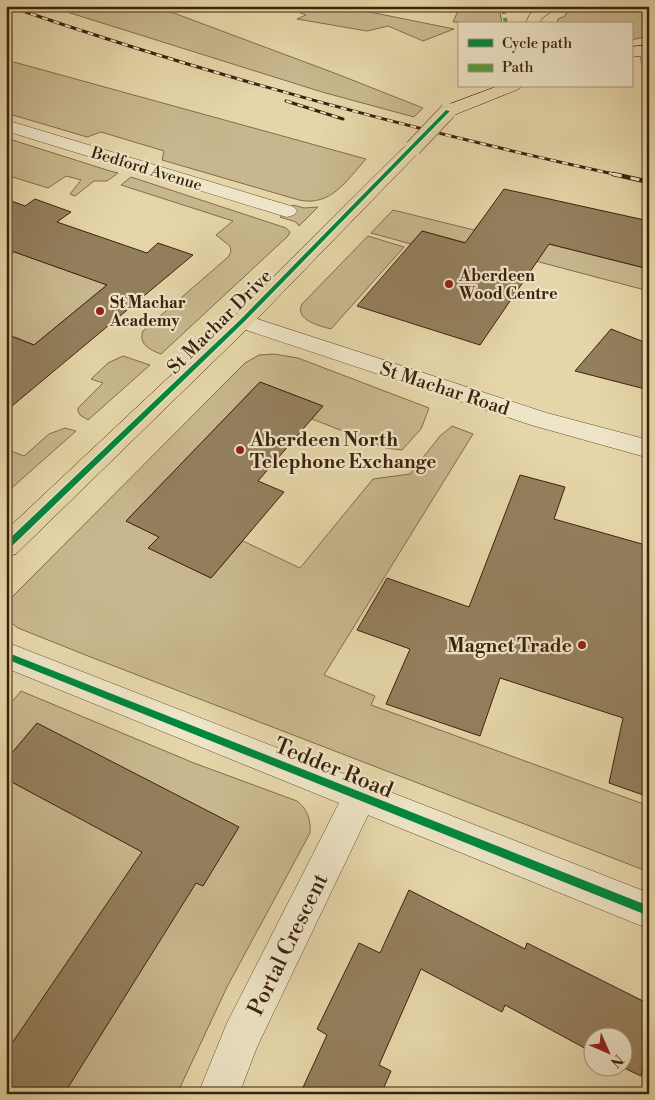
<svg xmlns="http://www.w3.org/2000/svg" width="655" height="1100" font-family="'Libre Bodoni',serif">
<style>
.green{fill:#c8b78e;stroke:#826c4c}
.building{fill:#947f5d;stroke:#3c210b}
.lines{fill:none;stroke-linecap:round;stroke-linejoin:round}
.minor-casing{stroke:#664e32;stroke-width:1}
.major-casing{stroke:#3c210b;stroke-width:1}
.minor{fill:#eee4c7;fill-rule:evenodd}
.major{fill:#e5d6a9;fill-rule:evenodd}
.rail-far1-casing{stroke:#3c210b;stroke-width:3}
.rail-casing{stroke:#3c210b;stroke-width:4.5}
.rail-far1{stroke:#eee4c7;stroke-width:2;stroke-dasharray:6;stroke-linecap:butt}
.rail{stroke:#eee4c7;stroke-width:3;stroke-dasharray:9;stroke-linecap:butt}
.major-bridge-casing{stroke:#3c210b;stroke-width:17;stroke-linecap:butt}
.major-bridge{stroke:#e5d6a9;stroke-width:16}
.quiet{stroke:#529b3b;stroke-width:4;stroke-dasharray:8 4;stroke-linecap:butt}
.cycleway-casing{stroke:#eee4c7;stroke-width:3}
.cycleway{fill:#00873e;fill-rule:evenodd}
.poi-dot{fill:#8f2418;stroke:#eee4c7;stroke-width:2}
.labels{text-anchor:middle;stroke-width:4.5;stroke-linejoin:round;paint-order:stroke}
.far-street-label{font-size:16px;fill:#3c210b;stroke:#eee4c7}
.far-poi-label{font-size:16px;font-weight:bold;fill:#3c210b;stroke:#eee4c7;text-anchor:start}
.street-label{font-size:19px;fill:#3c210b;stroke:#eee4c7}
.poi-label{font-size:19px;font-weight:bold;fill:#3c210b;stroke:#eee4c7;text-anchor:start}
.near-street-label{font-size:22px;fill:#3c210b;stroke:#eee4c7}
</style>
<rect width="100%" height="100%" fill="#e5d6a9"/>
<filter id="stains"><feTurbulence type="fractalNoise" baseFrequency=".004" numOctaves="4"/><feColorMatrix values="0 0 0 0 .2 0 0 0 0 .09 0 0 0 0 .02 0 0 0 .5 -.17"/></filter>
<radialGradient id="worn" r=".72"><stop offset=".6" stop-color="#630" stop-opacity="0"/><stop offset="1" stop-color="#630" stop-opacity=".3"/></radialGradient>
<path class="green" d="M48,6H155L337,74L423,108L414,117L322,92Z
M282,6H340L454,29L423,41L388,26L367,31L297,19L306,15Z
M467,6H499L502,24L453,22L457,13Z
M594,7H625L649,11V36L631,40V24H557L558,19L565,16L566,13Z
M6,60L32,67L366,159C347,180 331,207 299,200L162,160L164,151L101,132L87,137L6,113Z
M6,138L110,171L118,173L107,181H94L75,196L70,194L81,180L66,176L48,188L6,175Z
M131,177L286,228L290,232L288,236L161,354C150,350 138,344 143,331L228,257L231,252L230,246L216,235L233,221L121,185Z
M293,205L304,208L318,207L299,226L296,222L280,217Z
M393,210L474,230L477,226L649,269V286L645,290L422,231L411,244L371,233Z
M368,236L404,247L331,329C320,326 294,320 302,304Z
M15,252L107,285L34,345L15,337L6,344V258Z
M274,354L298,358L429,408L421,429L402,450L386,448L312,419L322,406L260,382L126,521L159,537L149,548L211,578L243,541L300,568L373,479L410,474L440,436L452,426L473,434L324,675L375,696L371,705L649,806V872L88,656L18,628L8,620L7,605L13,596L245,363L259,355Z
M123,356L150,365L88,420L80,415L78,411V408L103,383L91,379L108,363Z
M65,428L76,431L6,493V449L24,456L49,434Z
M21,691L194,763L297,801C308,810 311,820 310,833L227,987L177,1094H6V709Z"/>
<path class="building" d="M504,189L649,221V269L549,244L480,345L357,306L422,231L465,243Z
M6,199L25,206L35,199L71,212L57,222L147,253L158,243L193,255L6,411V334L34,345L107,285L6,249Z
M611,329L649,344V390L575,371Z
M260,382L323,406L258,481L284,492L211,578L148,548L159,537L126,521Z
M520,475L565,487L554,519L649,546V797L609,783L623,718L500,678L480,736L386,704L410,649L357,630L387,578L469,607Z
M37,723L239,827L203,886L196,883L64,1094H6V1052L142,852L6,779V760Z
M409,890L525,949L527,943L649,1004V1074L642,1071L641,1076L622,1067V1038H592V1052L505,1005L502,1012L421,969L379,1065L391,1071L381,1094H300L327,1035L317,1029L359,943L380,953Z"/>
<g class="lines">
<defs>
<path id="minor" d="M649,48V70L644,68C640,63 640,54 644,49Z
M6,120L294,207L297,211L294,215L287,217L280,215L6,131Z
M242,314L547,413L649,440V458L531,425L234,326L231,321L234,316Z
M6,642L649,893V929L368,815L257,1047L239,1094H198L227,1023L339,803L6,668Z"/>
<path id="major" d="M541,6H560L542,18L539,24H525L530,14Z
M649,45V55L631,57V47Z
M498,86H521L519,89L454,115H442L440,111L442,107Z
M413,143L419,144L422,148L419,152L250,326L16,554L6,557V530L234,316L407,144Z"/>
</defs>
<use href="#minor" class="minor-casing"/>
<use href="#major" class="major-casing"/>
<use href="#minor" class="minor"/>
<use href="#major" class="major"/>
<defs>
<path id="rail-far1" d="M8,6C208,75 412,130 618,175
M286,101L343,119"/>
<path id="rail" d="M613,174L649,182"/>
</defs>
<use href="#rail-far1" class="rail-far1-casing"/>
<use href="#rail" class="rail-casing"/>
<use href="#rail-far1" class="rail-far1"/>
<use href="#rail" class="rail"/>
<defs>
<path id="major-bridge" d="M413,148L448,111"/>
</defs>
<use href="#major-bridge" class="major-bridge-casing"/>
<use href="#major-bridge" class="major-bridge"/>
<path class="quiet" d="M503,6L506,24"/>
<defs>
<path id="cycleway" d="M446,110L450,111L244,322L9,549L6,550V542L240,320Z
M6,652L649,906V916L6,659Z"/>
</defs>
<use href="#cycleway" class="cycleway-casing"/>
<use href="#cycleway" class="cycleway"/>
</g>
<g class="poi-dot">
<circle cx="449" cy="284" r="5"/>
<circle cx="100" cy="311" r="5"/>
<circle cx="240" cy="450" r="5"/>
<circle cx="582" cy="645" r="5"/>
</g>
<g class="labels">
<g class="far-street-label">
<text transform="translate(147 168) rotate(17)" y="6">Bedford Avenue</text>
</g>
<g class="far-poi-label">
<text x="459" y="281">Aberdeen<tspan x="459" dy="18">Wood Centre</tspan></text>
<text x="110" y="308">St Machar<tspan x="110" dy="18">Academy</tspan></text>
</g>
<g class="street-label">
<text transform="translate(219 321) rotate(-45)" y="7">St Machar Drive</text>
<text transform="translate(445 388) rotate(18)" y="7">St Machar Road</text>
</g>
<g class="poi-label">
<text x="250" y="446">Aberdeen North<tspan x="250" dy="22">Telephone Exchange</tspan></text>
<text x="572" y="652" text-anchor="end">Magnet Trade</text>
</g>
<g class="near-street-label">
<text transform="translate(334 767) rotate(22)" y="8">Tedder Road</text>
<text transform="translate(287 944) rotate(-64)" y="8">Portal Crescent</text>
</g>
</g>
<rect width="655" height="1100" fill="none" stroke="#e5d6a9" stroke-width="25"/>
<rect x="8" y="8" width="640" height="1085" fill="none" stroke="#3c210b" stroke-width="2.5"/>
<rect x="12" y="12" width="630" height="1075" fill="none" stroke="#3c210b"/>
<rect x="458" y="22" width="175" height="65" fill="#eee4c7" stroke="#a7967c"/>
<rect x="468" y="39" width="25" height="8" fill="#00873e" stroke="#a7967c"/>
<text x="502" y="48" font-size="15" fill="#3c210b">Cycle path</text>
<rect x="468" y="64" width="25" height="8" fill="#529b3b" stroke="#a7967c"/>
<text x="502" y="72" font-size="15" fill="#3c210b">Path</text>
<g transform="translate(608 1052) rotate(135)"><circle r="24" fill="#eee4c7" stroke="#a7967c"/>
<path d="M0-4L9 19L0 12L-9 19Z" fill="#8f2418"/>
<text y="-8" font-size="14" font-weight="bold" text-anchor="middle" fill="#3c210b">N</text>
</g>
<rect width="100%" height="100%" filter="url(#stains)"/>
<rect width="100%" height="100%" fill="url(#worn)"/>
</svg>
